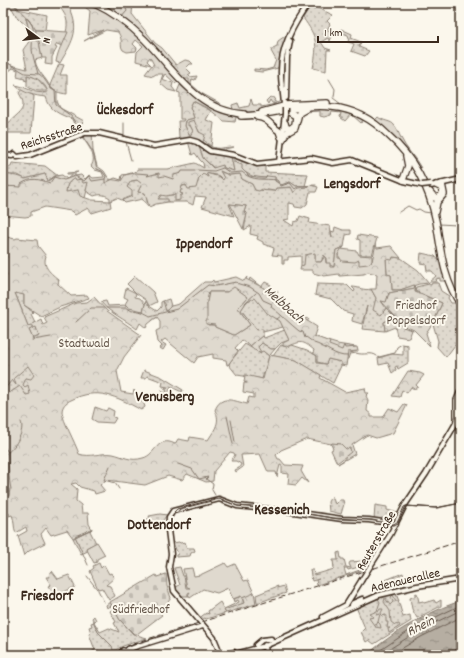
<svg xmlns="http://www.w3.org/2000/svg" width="464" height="658" font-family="Dekko,sans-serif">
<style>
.green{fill:url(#green-dots);stroke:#8d8276}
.forest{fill:url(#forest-crowns);stroke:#8d8276;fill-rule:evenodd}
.cemetery{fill:url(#cemetery-stones);stroke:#8d8276}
.pitch{fill:#dfd9ce;stroke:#8d8276}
.water{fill:url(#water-ripples);stroke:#85796d}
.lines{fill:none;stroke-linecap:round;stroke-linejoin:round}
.shore{stroke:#6c5f53;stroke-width:1}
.stream{stroke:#85796d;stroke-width:1}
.major-casing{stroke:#3b2a1e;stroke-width:7}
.highway-casing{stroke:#3b2a1e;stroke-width:8}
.major{stroke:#fbf7ec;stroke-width:4}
.highway{stroke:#fbf7ec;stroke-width:5.5}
.tram{stroke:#3b2a1e;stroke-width:1}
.rail{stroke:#3b2a1e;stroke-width:1;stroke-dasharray:6 3;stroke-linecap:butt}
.major-bridge-casing{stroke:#3b2a1e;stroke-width:7;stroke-linecap:butt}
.major-bridge{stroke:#fbf7ec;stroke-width:4}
.labels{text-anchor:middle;stroke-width:4;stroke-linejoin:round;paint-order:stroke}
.street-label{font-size:13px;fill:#3b2a1e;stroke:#fbf7ec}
.park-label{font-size:13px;fill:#64564a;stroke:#fbf7ec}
.water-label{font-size:14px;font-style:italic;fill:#605246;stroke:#fbf7ec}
.quarter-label{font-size:15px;font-weight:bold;fill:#3b2a1e;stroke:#fbf7ec}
</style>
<defs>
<pattern id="green-dots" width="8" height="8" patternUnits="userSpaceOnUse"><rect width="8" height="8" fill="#dfd9ce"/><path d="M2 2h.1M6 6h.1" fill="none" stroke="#c0bab0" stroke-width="1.8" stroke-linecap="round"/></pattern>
<pattern id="forest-crowns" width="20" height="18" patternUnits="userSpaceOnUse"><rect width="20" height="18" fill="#dfd9ce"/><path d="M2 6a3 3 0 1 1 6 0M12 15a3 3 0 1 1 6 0" fill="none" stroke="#c0bab0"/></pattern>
<pattern id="cemetery-stones" width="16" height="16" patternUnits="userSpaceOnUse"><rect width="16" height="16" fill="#dfd9ce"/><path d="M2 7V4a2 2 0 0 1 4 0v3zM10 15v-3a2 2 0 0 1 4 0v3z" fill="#c0bab0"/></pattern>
<pattern id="water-ripples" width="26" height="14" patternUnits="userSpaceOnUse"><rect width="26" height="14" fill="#b6aea2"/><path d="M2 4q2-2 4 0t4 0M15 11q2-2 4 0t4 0" fill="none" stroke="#958e83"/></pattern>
</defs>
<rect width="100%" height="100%" fill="#fbf7ec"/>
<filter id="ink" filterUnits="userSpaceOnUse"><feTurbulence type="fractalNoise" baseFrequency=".025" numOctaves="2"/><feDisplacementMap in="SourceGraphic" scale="8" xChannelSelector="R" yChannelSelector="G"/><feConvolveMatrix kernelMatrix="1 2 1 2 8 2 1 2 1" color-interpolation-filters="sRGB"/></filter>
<g filter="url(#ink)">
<path class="green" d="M9,3H14L17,9L47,15L45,30H36L26,17L27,23L31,31L17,17Z
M99,3H124L127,11L121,18Z
M311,5L333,15L327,21L330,24L327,30L334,31L330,41L328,38L321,42L325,48L331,50H327L326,71L313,68C318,44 317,37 303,18Z
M341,29L352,34L351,38L361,42L359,47L369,51L365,56L351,51L354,44L348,42L349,38L348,35L340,32Z
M288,34L278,68L262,72L254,71V69L266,70L273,68L276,60L271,51L273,48L277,46L278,41Z
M59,64L64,65L60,75H67V94C60,93 53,92 50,85Z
M27,75L37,78L48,91C38,91 35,92 27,86Z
M22,89L34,96L31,133H4L5,126L3,123L7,125C16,113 30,111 19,93Z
M193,101L211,111L206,120L214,123L211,146C199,139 202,132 194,124L190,125L193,131L190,136L185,126L186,120L194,118L190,107Z
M333,108L365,118L361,123L351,114L345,121L340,117L341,113L332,112L331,115L324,117L320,116V111L304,112L301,116L299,115L305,109Z
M200,146L213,153L231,155L234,171L224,168H214L203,158L199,147Z
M233,156L253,164L265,166V172L308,174L305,186H296L290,182L282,185L275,181V177C254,180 249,176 234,163Z
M12,163L45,166L58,176H55L48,181L45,174L25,179L18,175H6L7,167H11Z
M219,171L229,175L240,174L242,179L252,184L255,190L274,191L276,188L306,187L311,185L318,187L316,192H310L307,204L302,208L295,207L294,204L289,203V219L284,220L293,226L294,222L298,221L300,216L310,219L309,223L330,226L332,238L331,231L334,232L335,227L343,230H351V234L346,235L344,247L336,250L334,267L326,263V258L324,255L321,262H315V254L304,265L301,266V256L288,257V260H284V264H282V256L272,255L274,248L263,244V242L257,239L258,236L250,234L251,226L244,230L247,213L244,212L246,206L229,204L234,216L202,207L206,197L195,196L193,205L187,202H168V200L158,199L161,195H183L180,193L182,186L197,184L199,178L203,173L208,177L206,173L224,178Z
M75,178L89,182L85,198L66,192C67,184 68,182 75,178Z
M138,180L142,184L138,192L145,193L149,207L142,199L125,203L122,200L132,196L127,187L131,181Z
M358,235L377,238L372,255H360V240L357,239Z
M421,253L435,256L441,263L446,281H440V278L436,279L437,282H429L436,276L432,271H427L426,264L420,263Z
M393,257L401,258L418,270L429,283L419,284L400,290H392L391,275H387L388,289L383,290L377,288L378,276L387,275L386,259Z
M250,278L261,287L265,282L271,285L268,292C273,296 276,299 278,303C284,312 300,316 309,319L306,323L314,337L337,344L356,347L357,351L350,353L348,359L338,361L341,362V366L333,383L296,360L273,356L281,345L287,347L292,345L307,350L317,356V363L326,364L328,359L337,361L304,342L287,335L289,340L281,343L275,349H271L262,343L263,351L269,356L262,379L237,375L229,365L230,362L245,344L261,354L250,346L263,335L264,338L290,328L282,325L283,327L263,332L262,329L257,330L241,310L247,301L256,297C246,297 216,292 209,294C181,304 150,332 119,316C114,313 110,312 108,307L156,312L166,305L163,301L169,299L171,306L169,310L214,286L248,284Z
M432,283H438L441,291L449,296L448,298L451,303H457L461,309V337L446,357L437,347L438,341L433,324L442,303L415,291L416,287L429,284L431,285Z
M317,284L347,285L354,292L355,290L352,287C359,287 364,291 371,289L376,298L381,315L386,308L395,317L384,322L385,331L362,329L367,306L362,324L352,321L353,314L343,311L331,299L315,295Z
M15,293L24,294V305L33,312L31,314L35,322L33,324L36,327L39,336L33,339L29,330L32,328L28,326Z
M403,345H408V363L398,369L397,366L395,367L396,370L392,373L388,363L379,365L378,358L392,354L403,355Z
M31,362L43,368L32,394L26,396L22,390L5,400L3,404C3,400 2,394 3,391C7,381 23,371 31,362Z
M144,370L162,377L183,390L182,392L171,387L167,396L169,397V399L161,398V395L166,396V394L161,391L166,393L167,391L163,388L167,389L168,387L162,386L163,382L147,376L146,378H141Z
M332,496L335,504L339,500H343L344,504L341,514L329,511L328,502L330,498L332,500Z
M375,505L387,507V510L398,513L393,522L374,520Z
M160,514L167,515L162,521L163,525L161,526V528H153L147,519H150L149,516Z
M92,529L90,531L96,543L86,548L88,551L81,554L73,538Z
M179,542L180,543L185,542L187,548H194L195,551L191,553L190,556L176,557V555L178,554L173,543Z
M340,552L341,559H344L346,567L351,568L349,564L350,562L363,561L367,557L362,563V566L348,570L347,568H344L346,575L368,567L367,569L317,585L316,580L319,579L312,581L310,570H313L314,575L334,569L333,560H338L337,553Z
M403,573L405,586L385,590L383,581Z
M278,586L277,588L284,586L286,593L257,603L256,595Z
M396,593L403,617L410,615L411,621L374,644L369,640L366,642L361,632L365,628L356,607L380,596Z
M417,593L419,602L423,601L424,603L434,600L436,603L441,600V606L417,618L412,609L410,598L415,596V594Z
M241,596L244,603L224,611L226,613L206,619L205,618L200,621L198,619L206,613L209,614L208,611L220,602L224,609L239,602L238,600L234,602L233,599Z
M110,602L120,620L133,634L147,638L123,646L105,655H92L91,652L95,650L89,634L91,633L89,627L92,626L91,623L94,622L92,618L94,616L96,620L94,622L100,632L109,628L119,632L114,623L116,622L110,611L113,609L111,606L107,608L106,605Z"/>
<path class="forest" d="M55,3H67C81,29 74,39 60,63L56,62C59,40 80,24 55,3Z
M80,3C88,3 90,7 97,9C131,21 155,55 178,82L176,84L165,74L162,79L173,83L172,87L176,92L168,90L160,83L163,74H156L153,76L145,74L152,65H154L150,57L147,61L151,65L136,61L137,52L143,46L136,40L133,44L137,48L136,51L127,52L123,50C119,44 124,42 118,32L106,30L84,41L103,30L88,35L90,11Z
M124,3H133L132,14L155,43L162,48L176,65L185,60L190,61L193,64H190L186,68L191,73L188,75L190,77L197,76L195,80L192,79L191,84L201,93L221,104L220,106L233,110L232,105L238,103L240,108L249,106L251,99L253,105H261V107L276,104L272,103L270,100L268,104L266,101L270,97L275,98L274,101L277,103L282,100L281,106C244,117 217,115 189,87V79H185L184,82L140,30L139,31L121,18L127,11Z
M26,17L36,30L35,40L39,41L42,58L35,60C37,73 46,76 51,89L57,92V101L60,108L84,121L80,125V129L84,131L92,130L93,151L97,166L104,171L109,179L121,181L125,175L137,171V169H168L195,163L204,168L203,163L200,160L195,153L192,155L188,141L179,137L178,121H183L184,119H180V93L177,92L180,85C197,101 215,113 239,116L236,117L235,122L224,121L209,109L193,101L190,107L194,118L186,120L185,126L190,136L193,131L190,125L188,126V122L194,120L199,132L205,135L203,142C219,152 217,147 234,147L225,149V151L234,153V162L242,165V169L249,176L265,178L267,176L275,177V181L281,185L290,182L296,186H307V187L298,188L294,193L291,187L276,188L274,191L262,189L259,191L255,190L252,184L242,179L240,174L229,175L220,171L224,178L223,180L219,176L206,173L208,177L203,174L199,178L196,188L188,189L186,185L182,186L180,193L183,194L180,196V200L175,201V194L166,196L161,195L158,199H168V202L156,204L149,207L145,193L138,192L142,184L137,180L131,181L127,187L132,191V196L122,200L117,198L110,201L111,207L92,213L88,208L75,215L71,211L45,207L31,212V216L25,217L3,215V172C9,177 17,174 25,179L45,174L48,181L55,176L62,175L67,179L73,174H67V173L78,172L75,173V176L81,175L85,179L89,175L93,178L104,177L102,172L95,170L91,166C98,157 87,144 82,137L75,139L74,136L78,130L76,129L72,119C59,114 50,111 46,97C35,96 23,93 15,85C29,87 32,95 48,92C45,83 37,77 27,75V81L24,80L25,78L17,76L18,70L13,68L9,71H3V59L11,65L27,69L23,50C25,46 29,43 30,39C31,31 27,25 26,17ZM200,146L211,153L231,156L234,171L224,168L223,165L213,168L203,158L199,147ZM75,178L76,180L81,179L83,183L88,182L86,191L94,196C100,194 104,194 110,198V201L92,200L80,196L78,190L66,192C67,184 68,182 75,178Z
M378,117C382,121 392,121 394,125C397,128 399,134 401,138C406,149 415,157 421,168H419L403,146L375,120Z
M3,236L15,239L17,238L37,240L38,246L46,256C42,267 51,273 59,280L58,284L71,296L87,295L89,298L60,307L41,316L24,305V295L15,293L28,326L31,325L33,328L29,330L33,339L39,336L36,327L34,328L32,324L41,319L43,325L47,323L44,317L76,303L87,302L94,297L107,311L141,335L124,357L117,371L121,392L133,394L134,390L140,402L143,401L145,407L141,410C116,396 97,387 71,400C66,402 62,406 62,412C63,421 75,442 79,454C90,458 102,452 113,454C123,456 130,462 143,458C156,455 157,435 175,444L178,439L189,441L190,437L208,440C215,429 221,422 215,410C221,394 234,401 247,404L249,397L254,398V394L243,392L244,383H247L244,382L245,375L263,379L269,356L263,351L261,352L258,347L262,343L271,349H275L270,355L296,360L321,375L320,378L345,392L365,388L366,393H369L366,396L368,400L367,411L371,414V417H383L389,408L398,412L404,404L407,405L393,433L376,438L367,435L352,445L355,454L338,464L345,459V448L341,444H331L307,439L281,450L276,455L278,459H280L285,465L303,466L301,471L308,483L302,478L296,485L288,484L289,474L282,473V466L280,465L277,477L276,472H268L260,454L241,455L243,467L236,472L235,470L239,468L241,464L236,461H231L235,455L234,453L230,452L214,471L213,481L206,482L187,474L182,480L168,476L145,485L106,480L100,485L105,491L95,494L94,491L80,487L76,483L71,484L77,489L76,501L81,505L82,513H88L89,524L92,529L73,538L67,530L51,535L46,528L41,534L45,543L29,551L24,556L18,536L27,531L26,527L16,533C13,527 15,521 12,515L9,516V513L6,514L4,527L8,535L3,541V404L6,395L20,386L26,395L30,394L28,385L25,387L23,385L26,378L31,379L34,375L28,366L14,378L16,385L12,380L3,391Z
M376,244L377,248L391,246L401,258L393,257L392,260L386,259L387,274L391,275L392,290H400L414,285L415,288L389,293L386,303L381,301L386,308L381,315L373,310L376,298L371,289H376L377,274L368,272L364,274L340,276L339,274L324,276L313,273V270H300L301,266L304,265L305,255L315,253V262H321L325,256L326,263H330V267H334L336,250L344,247L338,254V258L359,260L364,264L372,261Z
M236,277L244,281L247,277L246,279L264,288L266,291L269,289V293L273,295L277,291L278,292L274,297L278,300L277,302L317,327L314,336L330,342L329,345L342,350L344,345L345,348L357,347L358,351L348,352L346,366L341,365V362L328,359L326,364L317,362V356L313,353L314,350C302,340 301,341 287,347L283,346V343L289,340L280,321L267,313L255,298L247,301L241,310L257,330L263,329V335L250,346L242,340L235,348L238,351L228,365H227L226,360L213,358V354L198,357L194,363L165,339L161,342L166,345L163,350L160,348L162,346L158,342L156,331L160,329V321L157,317L148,324L146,328L140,323L137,329C126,320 108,312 101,302L106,301L108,306L126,305L143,311L146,301L149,306L157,311L161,307V302L163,301L166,311L171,306L179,304L204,282H211L213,280L214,282ZM209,292H227L248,297L238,308L250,325L234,335L215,327V325H208L207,302Z
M395,317L399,324L400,323L403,327L412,330L409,338L397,336L395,327L385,331L384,322Z
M408,371L420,373L424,375L416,385L418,387L414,389L411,387L407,393L402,390L400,397L392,396Z
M95,407L106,411L108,408L114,411L113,417L116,418L113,423L97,422L92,419Z
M99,563L101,568L104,565L109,574L111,573L114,578L106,585L110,586L115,596L109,600L102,588L98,589L90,571L94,568L93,566Z
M223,587L254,592L256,604L226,613L224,610L244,603L242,596L233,599L228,588L223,590Z
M395,592L399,601H396L393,595L391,597L393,602L390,605L385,598L384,602L390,611L391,622L395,625L399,624L400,626L389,633L388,629L390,628H387L388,622H386V615L382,616L381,613L383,609H380L376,615L380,614L378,622L380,624L381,628L375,627L378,622L374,625L369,618L374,617L370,614L377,611L380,602L377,597H384L385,595Z"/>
<path class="cemetery" d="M36,30L68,32L62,46L57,44L55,47L57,48L52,57V65L45,64L46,58H42L39,41L35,40Z
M230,204L246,206L244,212L247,213L243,229Z
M415,288V292L442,303L434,321L426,333L430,346L414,330L404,326L381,301L386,302L389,293Z
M332,443L341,444L346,449L350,448L351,452L337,463L331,450L333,449L331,444Z
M166,574L167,586L171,598L160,613L162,615L137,634H134L120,620L110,602L156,575L157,577Z"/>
<path class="pitch" d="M341,249L357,251L359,255L372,256V261L368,264L359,265V260L355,262L342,261L338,255Z
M135,276L153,292L157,302L149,306L146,300L136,293L135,297L140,298L145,304L143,311L129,308L125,304L128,299L124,297L126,288L136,293L127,284Z
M234,287L248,297L238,308L250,325L234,335L215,327V325L206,324V321H207V302L209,292H227Z
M97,542L105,555L97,559V562L94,563L86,548Z
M225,563L228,567L235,564L244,581L248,580L254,593L242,598L241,596L233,599L228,588L217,593L203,589L190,598L188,595L190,592L188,593V596H179L174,588L180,585L174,568L180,567L183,576H184L186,588H190L187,587L183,569L192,568L194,576L200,575Z
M52,571L58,579L69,575L75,587L59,594L57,591L53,593L48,586L51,585L46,577H50L49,575Z"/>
<path class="water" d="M461,601V651L453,655H367C390,634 431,610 461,601Z"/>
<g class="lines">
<path class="shore" d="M373,655L415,627L461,605
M380,655L418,631L461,610
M391,655L421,637L461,617"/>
<path class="stream" d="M15,3C19,13 31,18 33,28C34,33 32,41 32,47C32,56 36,65 38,74
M3,60L25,73L38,74
M39,74C46,78 47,87 55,91L56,105L71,116L81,132
M329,79L335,89L334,97
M333,98L341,104
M124,123V135L127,137
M83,137L93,152L97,169L102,171L106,176L105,179
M126,142L131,160
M197,170L214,171L223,168L230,173L242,172C253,182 264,178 277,180L281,186L290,183L295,189L299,186L316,185
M3,186L21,187V184C32,177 38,179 50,183L54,177L64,180L75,176L84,181L89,176L92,181L105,179V183L115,178L121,180L122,175L136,173L149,174L147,176L159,173V177L164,176L173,179L174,175L181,173L182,171H195
M399,212L408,206L416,210L419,209L424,212L431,213L434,222
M439,224L457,225L461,222
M245,303L256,293
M106,308H127L132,311C138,309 147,314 150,316L177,309L208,285L216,286L236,282L239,284L250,287L259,293L263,300L272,304L271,307C281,314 290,324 299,331L303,332L305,338L306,337L313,342
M277,319L281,316
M76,322L91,308H104
M32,340H33
M33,340L51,337
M314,343C325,346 336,357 347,356
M351,354L356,353C364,356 371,351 377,356
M379,357L395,353L397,347L402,344L408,345
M227,416L233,444
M231,420L235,442
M3,445L8,452
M8,452C8,461 9,482 11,489
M8,452C16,447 25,430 21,422
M178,464L192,469L199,479L208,477L206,479L213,484L212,489
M110,466L104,480L115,483L119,489
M212,490L215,495
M9,496L10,489
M5,513L4,509L7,505
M4,525L5,521
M4,526L6,527
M88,565L75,536L92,529
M87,576L97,589
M98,590L104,602
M94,623L98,632L112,646L113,650"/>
<defs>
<path id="major" d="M459,3L461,8
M286,98L287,57L290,41
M284,107C284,96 281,85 281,74C280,48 294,23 309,3
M3,155L12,156L14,154L17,157L30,155L85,133H99L154,146L190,140L197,142L210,151L234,155L257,164L311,158L333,163L352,160L404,181L422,185
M279,162L285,114
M431,186L461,179
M371,565L390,535L405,505L426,474L456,423L457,415
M352,605L353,603L362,599
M323,617L346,605L361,581
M256,645L262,640L271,639
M265,645L266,655
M115,655L138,646L203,626
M221,655L214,638L174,591L169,567L171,554L168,530L169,517L173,511L219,499L237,506L287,511L342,519L369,520L396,524
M224,655L234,652
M232,655L265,646L379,595L417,586L461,579"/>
<path id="highway" d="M93,3C112,12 129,24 144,39C174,69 196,111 244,114
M285,105L327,103
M262,112L284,106
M241,116C272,116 302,103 332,107C354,109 373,120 388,135C414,158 429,187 436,221C441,250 443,280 461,305
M257,117C268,118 271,126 279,131L281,137
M285,123L286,127L290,129L295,125L296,116L289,112
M283,139L286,133L295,128L299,113L306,109
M403,180L408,166L406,156
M430,192L435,198L442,196V188L436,185
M435,212L437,202L444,194L442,184
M457,415V400L461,391
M129,649L132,655
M123,651L127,653"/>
</defs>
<use href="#major" class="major-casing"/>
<use href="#highway" class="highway-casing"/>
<use href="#major" class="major"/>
<use href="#highway" class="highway"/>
<path class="tram" d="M461,503L435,508L406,506L404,507L398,521L394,524L369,520L333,518L278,509L237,506L219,498L177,509L174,512L176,514L180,509L219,499L238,506L288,511L339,519L372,520L394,525L398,523L406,506L437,508L461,503
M227,655L239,651"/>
<path class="rail" d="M108,655L138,642L461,541"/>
<defs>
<path id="major-bridge" d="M285,114V108
M422,185L431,184
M361,581L371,565"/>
</defs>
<use href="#major-bridge" class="major-bridge-casing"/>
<use href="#major-bridge" class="major-bridge"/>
</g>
</g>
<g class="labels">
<g class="street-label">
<text transform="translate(51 135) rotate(-18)" y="5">Reichsstraße</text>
<text transform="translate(375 540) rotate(-60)" y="5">Reuterstraße</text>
<text transform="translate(405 579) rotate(-13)" y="5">Adenauerallee</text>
</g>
<g class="park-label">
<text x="416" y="309">Friedhof<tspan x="416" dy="15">Poppelsdorf</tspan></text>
<text x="84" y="347">Stadtwald</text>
<text x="141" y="613">Südfriedhof</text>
</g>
<g class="water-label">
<text transform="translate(285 304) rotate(42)" y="5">Melbbach</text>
<text transform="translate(420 625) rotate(-27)" y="5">Rhein</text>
</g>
<g class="quarter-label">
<text x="125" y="114">Ückesdorf</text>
<text x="352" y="188">Lengsdorf</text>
<text x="204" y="248">Ippendorf</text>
<text x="165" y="401">Venusberg</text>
<text x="282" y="514">Kessenich</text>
<text x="159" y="529">Dottendorf</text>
<text x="47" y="600">Friesdorf</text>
</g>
</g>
<rect width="464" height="658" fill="none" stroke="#fbf7ec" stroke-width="16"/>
<rect x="8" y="8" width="448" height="642" fill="none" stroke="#3b2a1e" stroke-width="1.5" filter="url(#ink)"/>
<g transform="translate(38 38) rotate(105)" stroke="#fbf7ec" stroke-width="3" paint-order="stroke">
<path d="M0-3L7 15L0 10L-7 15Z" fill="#3b2a1e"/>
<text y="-6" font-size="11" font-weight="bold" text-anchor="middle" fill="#3b2a1e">N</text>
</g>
<path d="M318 36v6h120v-6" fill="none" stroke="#3b2a1e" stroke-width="2"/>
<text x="324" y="36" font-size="12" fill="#3b2a1e" stroke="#fbf7ec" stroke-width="3" paint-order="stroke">1 km</text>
</svg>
